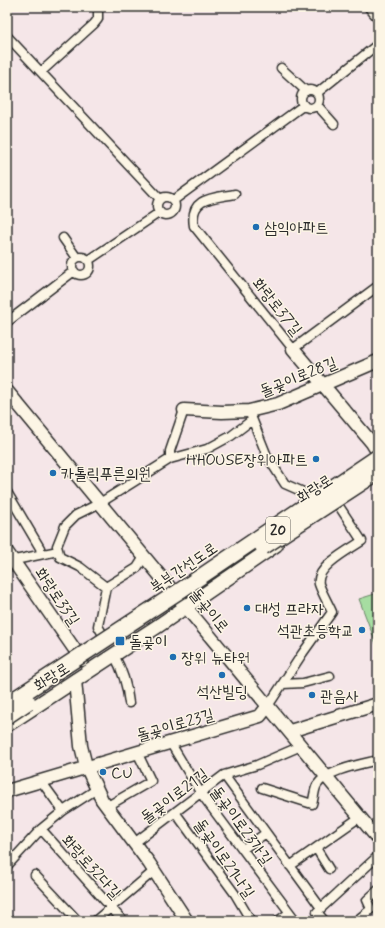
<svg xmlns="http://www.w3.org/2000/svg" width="385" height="928" font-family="Mynerve,'Poor Story',sans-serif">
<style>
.green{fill:#a6dda1;stroke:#688466}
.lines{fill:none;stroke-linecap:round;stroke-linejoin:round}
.street-casing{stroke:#2b2b2b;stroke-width:11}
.secondary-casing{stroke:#2b2b2b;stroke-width:15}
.primary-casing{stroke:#2b2b2b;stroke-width:16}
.street{stroke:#fcf5e5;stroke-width:8}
.secondary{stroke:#fcf5e5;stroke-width:12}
.primary{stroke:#fcf5e5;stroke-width:13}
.highway-bridge-casing{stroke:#2b2b2b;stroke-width:18;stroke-linecap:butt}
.highway-bridge{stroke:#fcf5e5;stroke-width:15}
.poi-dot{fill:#1f6fb2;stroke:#fcf5e5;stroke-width:1.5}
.labels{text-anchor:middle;stroke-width:3;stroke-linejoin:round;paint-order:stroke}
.shield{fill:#fcf5e5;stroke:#6a6863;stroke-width:1}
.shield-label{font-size:15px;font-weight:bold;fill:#2b2b2b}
.poi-label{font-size:16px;fill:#2b2b2b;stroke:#fcf5e5;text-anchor:start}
.street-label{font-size:16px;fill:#2b2b2b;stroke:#fcf5e5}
</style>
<rect width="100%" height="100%" fill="#f5e6e8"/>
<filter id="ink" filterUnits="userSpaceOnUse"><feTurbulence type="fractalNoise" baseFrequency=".025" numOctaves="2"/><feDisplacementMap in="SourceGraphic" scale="8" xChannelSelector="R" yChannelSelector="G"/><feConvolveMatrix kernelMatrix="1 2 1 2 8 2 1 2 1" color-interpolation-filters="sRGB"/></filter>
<g filter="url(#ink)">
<path class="green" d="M378,593V649L359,599Z"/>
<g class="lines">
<defs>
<path id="street" d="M7,36L160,199
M281,68L306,91
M41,72L94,24L98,19V7
M301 99a9 9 0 1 1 18 0a9 9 0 1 1-18 0Z
M317,93L378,44
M317,105L334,124
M235,194C214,198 189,197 194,226L293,349L378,286
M157 206a9 9 0 1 1 18 0a9 9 0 1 1-18 0Z
M174,200L304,105
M63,238L77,258
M72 266a9 9 0 1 1 18 0a9 9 0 1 1-18 0Z
M89,260L160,212
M7,322L74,271
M251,416L267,456L285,484L301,491L316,502
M170,459V451L184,410
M7,492L40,548L41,554
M10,561L58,551
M106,587L80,567L60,557L57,546L65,526L76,515L100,503L170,459L207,449L231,436L252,420
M107,642L98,626L106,587L137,568L144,557
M114,655C123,671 127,684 129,703
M283,684L303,683L330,676
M268,706L302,654L332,612C328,603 322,593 319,584C315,567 350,549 362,541L337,503
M170,742L200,792L296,921
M224,775L321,908
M41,781L63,811
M262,788L312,804C314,799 314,790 317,785C326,770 362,764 378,760
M106,807L151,781L137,752
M175,812L235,894L251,921
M41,829L123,921
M133,844L224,775L257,765L301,746
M316,848L329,869
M243,849L266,833
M7,866L41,829L63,811L97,789
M290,866L360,817
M35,875L78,921
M95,921L154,871
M278,921L289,913
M322,921L323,919L317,912L378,856
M356,921L371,909L367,900L378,890"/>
<path id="secondary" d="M371,7L378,15
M293,349L372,443L378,453
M7,391L378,839
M184,410L222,412L249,411L278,404L378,361
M7,552L82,660
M75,680L81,746L86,766L102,800L149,863L187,921
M290,731L378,704
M7,791L260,716L268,706"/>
<path id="primary" d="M7,725L158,626L276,545"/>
</defs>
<use href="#street" class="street-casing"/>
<use href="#secondary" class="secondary-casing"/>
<use href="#primary" class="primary-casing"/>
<use href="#street" class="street"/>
<use href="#secondary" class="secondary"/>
<use href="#primary" class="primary"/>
<defs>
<path id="highway-bridge" d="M263,547L378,472
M7,704L181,590L378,457
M7,716L28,702"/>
</defs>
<use href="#highway-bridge" class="highway-bridge-casing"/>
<use href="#highway-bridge" class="highway-bridge"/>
</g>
</g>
<g class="poi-dot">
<circle cx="256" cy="227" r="4"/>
<circle cx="316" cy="459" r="4"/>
<circle cx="53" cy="473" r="4"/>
<circle cx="247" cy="608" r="4"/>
<circle cx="362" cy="630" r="4"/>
<rect x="115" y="636" width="10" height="10" rx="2"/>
<circle cx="173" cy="657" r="4"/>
<circle cx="222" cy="675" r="4"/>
<circle cx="312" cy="695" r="4"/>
<circle cx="103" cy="772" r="4"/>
</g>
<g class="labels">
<rect class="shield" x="266" y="517" width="24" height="26" rx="3"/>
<g class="shield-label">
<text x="278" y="535">20</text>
</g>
<g class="poi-label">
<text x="264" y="233">삼익아파트</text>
<text x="308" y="465" text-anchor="end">HHOUSE장위아파트</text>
<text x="61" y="479">카톨릭푸른의원</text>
<text x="255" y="614">대성 프라자</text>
<text x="354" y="636" text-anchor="end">석관초등학교</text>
<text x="129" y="647">돌곶이</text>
<text x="181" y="663">장위 뉴타워</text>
<text x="222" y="697" text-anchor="middle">석산빌딩</text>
<text x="320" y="701">관음사</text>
<text x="111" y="778">CU</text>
</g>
<g class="street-label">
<text transform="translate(278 306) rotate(51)" y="6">화랑로37길</text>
<text transform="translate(298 376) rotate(-22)" y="6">돌곶이로28길</text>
<text transform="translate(314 488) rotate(-33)" y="6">화랑로</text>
<text transform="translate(183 567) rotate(-34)" y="6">북부간선도로</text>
<text transform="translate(58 596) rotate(56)" y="6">화랑로33길</text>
<text transform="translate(210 610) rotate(51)" y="6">돌곶이로</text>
<text transform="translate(51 676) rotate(-33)" y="6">화랑로</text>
<text transform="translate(175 724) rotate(-16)" y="6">돌곶이로23길</text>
<text transform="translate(174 795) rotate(-37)" y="6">돌곶이로21길</text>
<text transform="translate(242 825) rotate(54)" y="6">돌곶이로23가길</text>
<text transform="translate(225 858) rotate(55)" y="6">돌곶이로21나길</text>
<text transform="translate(92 866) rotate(48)" y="6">화랑로32다길</text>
</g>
</g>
<rect width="385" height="928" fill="none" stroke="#fcf5e5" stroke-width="24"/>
<rect x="12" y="12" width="361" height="904" fill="none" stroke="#2b2b2b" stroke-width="1.5" filter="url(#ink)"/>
</svg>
